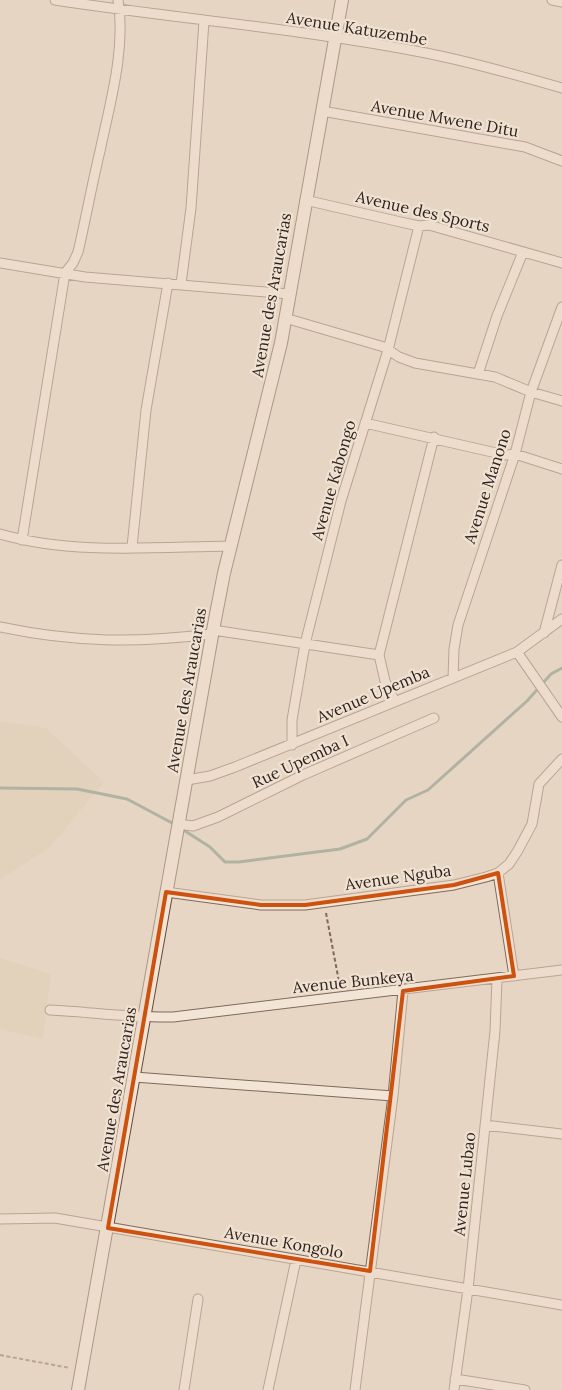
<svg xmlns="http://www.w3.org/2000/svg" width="562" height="1390" font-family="Lora,serif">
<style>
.farmland{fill:#dccdb2}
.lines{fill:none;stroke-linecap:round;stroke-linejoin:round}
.stream{stroke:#6d887c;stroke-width:3}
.street-casing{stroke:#7f695c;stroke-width:11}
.secondary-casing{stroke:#614a40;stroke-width:14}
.path{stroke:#7f695c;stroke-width:2;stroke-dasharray:4 2.5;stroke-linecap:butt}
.street{stroke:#f3e5d5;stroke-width:9}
.secondary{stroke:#f3e5d5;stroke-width:12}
.marked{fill:none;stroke:#cd510f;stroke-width:4;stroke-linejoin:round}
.labels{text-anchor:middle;stroke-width:4.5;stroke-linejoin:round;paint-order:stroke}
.street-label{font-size:16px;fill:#31241f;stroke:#f0e2d2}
</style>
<rect width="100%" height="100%" fill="#e7d6c3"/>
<path class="farmland" d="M0,721L46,728L104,782L50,847L0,880Z
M0,958L51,974L43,1039L0,1029Z"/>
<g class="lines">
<path class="stream" d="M0,788L77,789L127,799L174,824
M185,831L210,847L225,862H239L340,849L367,839L406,800L428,790L527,701L551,674L562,668"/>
<defs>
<path id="street" d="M55,0C179,19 304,29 426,53C472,62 517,75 562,88
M552,0L562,2
M322,111L525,147L562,161
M305,200L405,223L419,226L429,225L562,263
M0,263L85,277L289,294
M181,284L191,208L204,21
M285,318L384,347L399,357L415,363L495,377L531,392L562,401
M478,374L497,316L523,252
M365,423L505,455L515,454L562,469
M0,534C73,555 154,547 230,546
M22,540L65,273L73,263L78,252C86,218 92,184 100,151C110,103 126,49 118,0
M132,547L146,410L168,283
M0,627C76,643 136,643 212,634
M213,630L379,655
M544,633L562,565
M517,652L562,717
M453,678L454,649L458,625L515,454L531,392L562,307
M394,700L385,681L379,655L434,437
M292,745V720L305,644L341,501L388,350L419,226
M187,780L210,776L235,767L517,652L562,619
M178,824L193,826L218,817L303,775L434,718
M498,873L514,976
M166,892L261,905H305L454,885L486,877L498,873L509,864L517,852L532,824L539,784L562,759
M50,1010C91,1012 132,1018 173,1017L562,970
M134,1077L393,1096
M485,1125L562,1134
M0,1219L55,1218L562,1305
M455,1379L525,1390
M184,1390L198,1299
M268,1390L296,1260
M355,1390L393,1096L403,991
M454,1390L468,1289L495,1031L497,979"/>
<path id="secondary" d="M78,1390L213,630L224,573L281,343L342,0"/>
</defs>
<use href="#street" class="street-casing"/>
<use href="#secondary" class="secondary-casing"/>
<path class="path" d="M326,913L340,987
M0,1355L70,1368"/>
<use href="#street" class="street"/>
<use href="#secondary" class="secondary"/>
</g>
<path d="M0 0H562V1390H0ZM498,873L514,976L403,991L370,1271L108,1228L166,892L261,905H305L454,885Z" fill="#e7d6c3" fill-opacity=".55" fill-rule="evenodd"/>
<path class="marked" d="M498,873L514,976L403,991L370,1271L108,1228L166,892L261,905H305L454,885Z"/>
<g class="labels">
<g class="street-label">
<text transform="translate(357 28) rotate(9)" y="6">Avenue Katuzembe</text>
<text transform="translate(445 118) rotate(10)" y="6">Avenue Mwene Ditu</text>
<text transform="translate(423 211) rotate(13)" y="6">Avenue des Sports</text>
<text transform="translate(271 295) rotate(-80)" y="6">Avenue des Araucarias</text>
<text transform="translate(333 480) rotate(-74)" y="6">Avenue Kabongo</text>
<text transform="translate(487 486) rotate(-72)" y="6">Avenue Manono</text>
<text transform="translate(186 690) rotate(-80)" y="6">Avenue des Araucarias</text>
<text transform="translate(373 694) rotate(-23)" y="6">Avenue Upemba</text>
<text transform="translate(300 761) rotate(-25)" y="6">Rue Upemba I</text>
<text transform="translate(398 877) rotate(-8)" y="6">Avenue Nguba</text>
<text transform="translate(353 981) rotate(-6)" y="6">Avenue Bunkeya</text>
<text transform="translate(116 1089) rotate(-80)" y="6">Avenue des Araucarias</text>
<text transform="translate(464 1184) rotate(-84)" y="6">Avenue Lubao</text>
<text transform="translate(284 1242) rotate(10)" y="6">Avenue Kongolo</text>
</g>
</g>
</svg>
